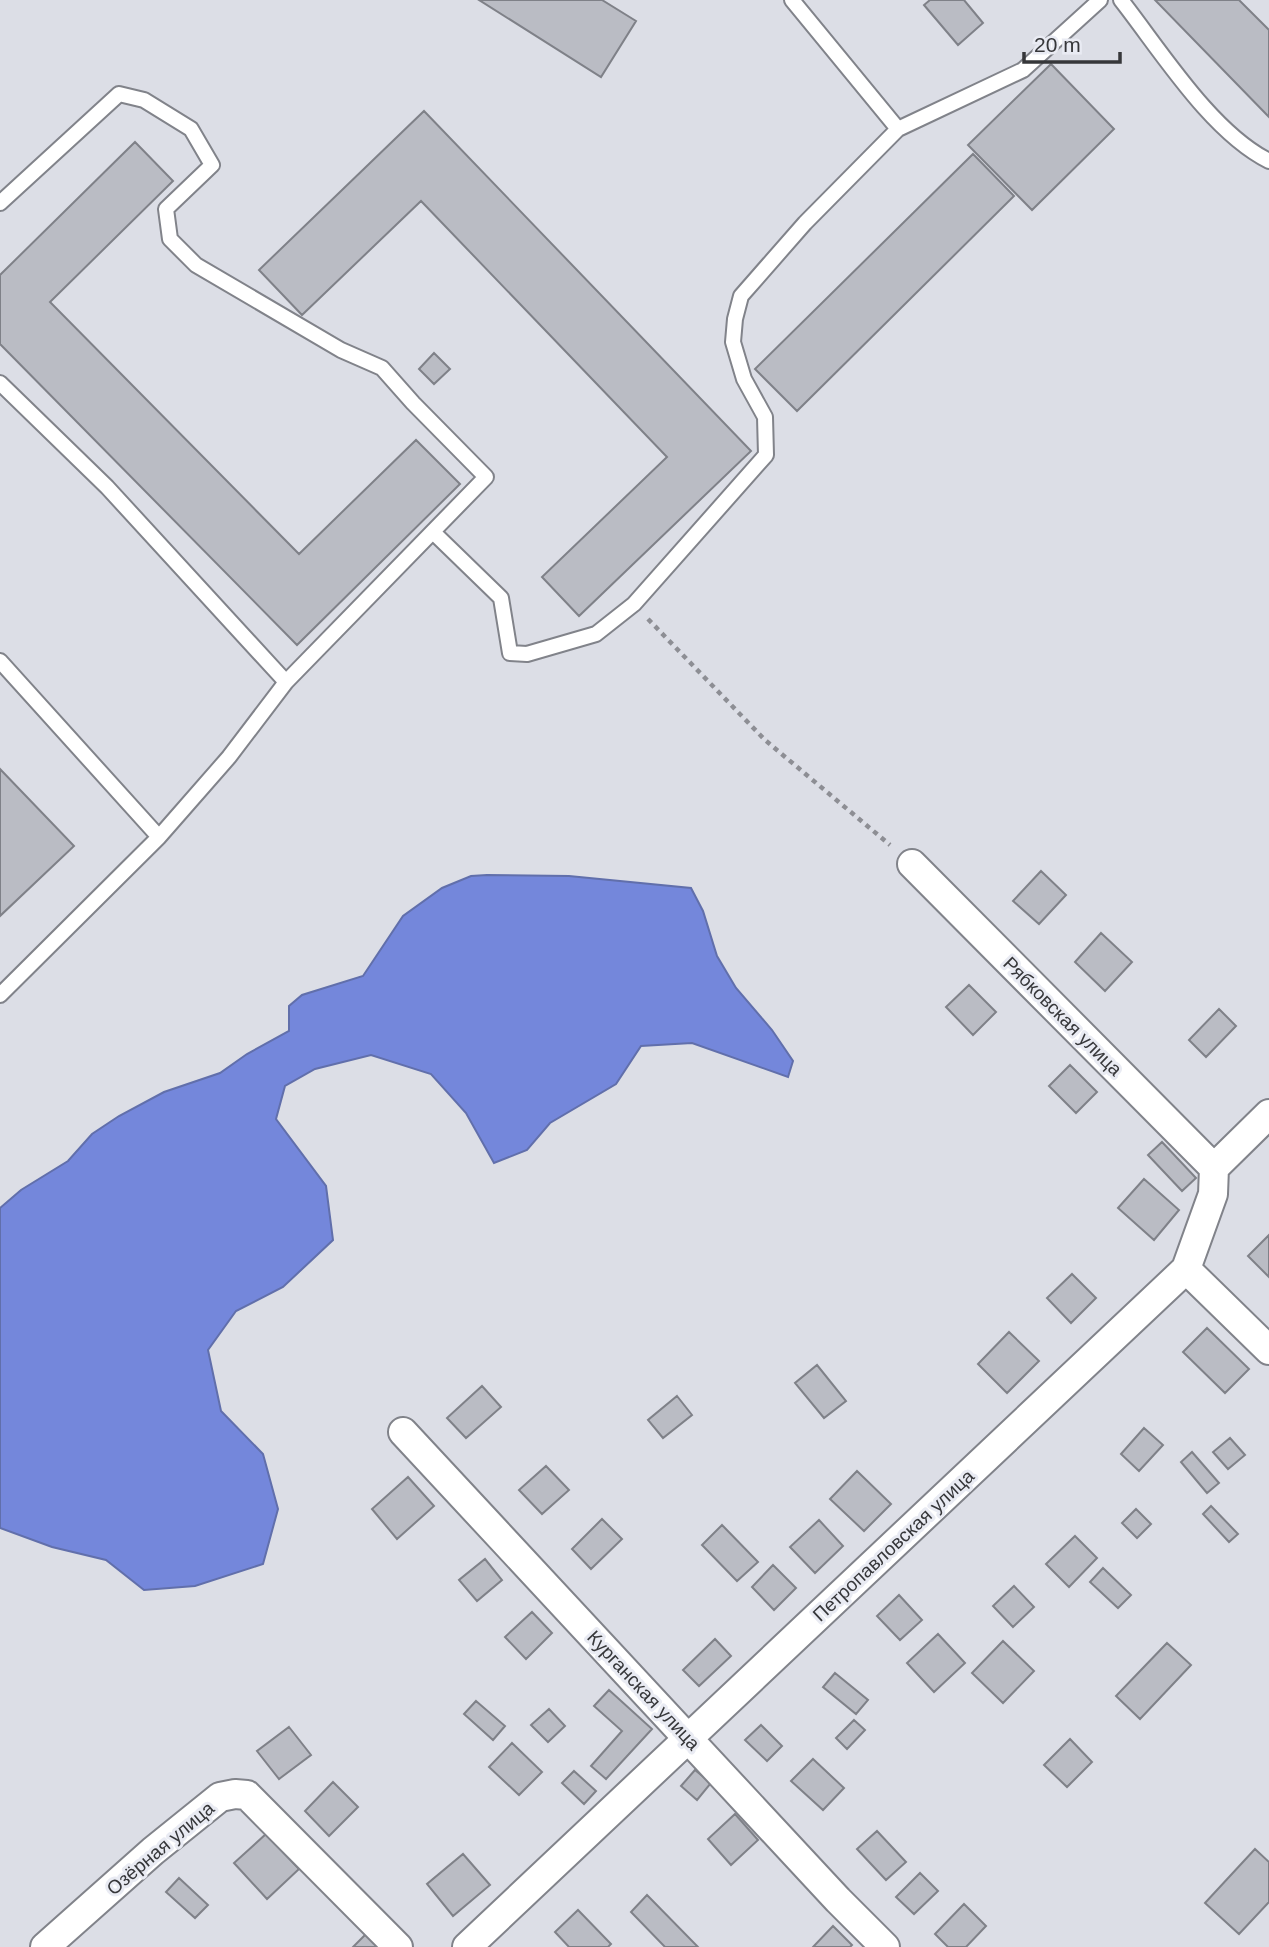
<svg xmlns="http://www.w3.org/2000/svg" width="1269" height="1947" font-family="Arial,sans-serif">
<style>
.water{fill:#7487db;stroke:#616fab;stroke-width:2}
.building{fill:#babcc4;stroke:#7f8188;stroke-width:2}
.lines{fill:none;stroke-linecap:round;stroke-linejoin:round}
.lane-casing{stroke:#81838a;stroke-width:18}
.street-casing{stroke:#81838a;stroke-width:32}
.path{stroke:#8d8e94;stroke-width:4.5;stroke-dasharray:5 5;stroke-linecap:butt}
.lane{stroke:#fff;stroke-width:14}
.street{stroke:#fff;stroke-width:28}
.labels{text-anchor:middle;stroke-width:6;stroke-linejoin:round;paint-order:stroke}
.street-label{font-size:19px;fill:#36373a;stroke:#e9ebf3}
</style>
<rect width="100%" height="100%" fill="#dcdee6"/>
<path class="water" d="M487,875L569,876L691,888L703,911L717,956L736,988L772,1030L793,1061L788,1077L692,1043L641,1046L616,1084L550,1123L527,1150L494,1163L466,1113L431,1074L371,1055L315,1069L285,1086L276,1119L326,1186L333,1240L283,1287L236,1311L208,1350L221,1411L263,1454L278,1509L263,1564L195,1586L144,1590L106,1560L52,1547L0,1528V1208L21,1190L68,1161L92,1134L119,1116L164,1092L220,1073L247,1054L289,1031V1006L302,995L363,976L403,916L442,888L471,876Z"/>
<path class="building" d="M479,0H602L636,21L601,77Z
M930,0H964L983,23L958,45L924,5Z
M1155,0H1239L1269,30V117Z
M1051,64L1114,129L1032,210L968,145Z
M424,111L751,451L579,616L542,577L667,457L421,201L302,315L259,270Z
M135,142L173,181L50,302L299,554L416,440L460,484L297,645L0,344V275Z
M973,154L1014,196L797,411L755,369Z
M434,353L450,369L434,384L419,369Z
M0,769L74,846L0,916Z
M1041,871L1066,895L1039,924L1013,901Z
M1101,933L1132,962L1105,991L1075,962Z
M969,985L996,1012L973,1035L946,1007Z
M1219,1009L1236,1026L1206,1057L1189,1040Z
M1070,1065L1097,1092L1076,1113L1049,1086Z
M1162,1142L1196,1178L1182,1191L1148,1155Z
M1144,1179L1179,1210L1154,1240L1118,1208Z
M1269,1235V1277L1248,1256Z
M1072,1274L1096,1298L1071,1323L1047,1298Z
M1207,1328L1249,1369L1225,1393L1183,1352Z
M1009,1332L1039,1361L1007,1393L978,1364Z
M817,1365L846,1401L824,1418L795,1383Z
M482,1386L501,1407L466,1438L447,1418Z
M677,1396L692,1415L663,1438L648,1420Z
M1144,1428L1163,1445L1139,1471L1121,1454Z
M1230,1438L1245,1455L1228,1469L1213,1452Z
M1192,1452L1219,1483L1207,1493L1181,1462Z
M546,1466L569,1490L542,1514L519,1490Z
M857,1471L891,1504L864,1531L830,1499Z
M408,1477L434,1506L397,1539L372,1509Z
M1211,1506L1238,1534L1229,1542L1203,1514Z
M1136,1509L1151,1524L1137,1538L1122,1523Z
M602,1519L622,1539L591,1569L572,1549Z
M819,1520L843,1546L815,1573L790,1547Z
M722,1525L758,1562L737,1581L702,1545Z
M1075,1536L1097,1558L1069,1587L1046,1564Z
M485,1559L502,1580L477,1601L459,1580Z
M773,1565L796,1588L774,1610L752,1587Z
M1103,1568L1131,1595L1118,1608L1090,1582Z
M1014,1586L1034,1607L1013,1627L993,1606Z
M899,1595L922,1620L900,1640L877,1616Z
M532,1612L552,1633L526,1659L505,1637Z
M938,1634L965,1663L934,1692L907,1663Z
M715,1639L731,1656L699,1686L683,1670Z
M1003,1641L1034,1671L1003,1703L972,1673Z
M1167,1643L1191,1665L1140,1719L1116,1696Z
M835,1673L868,1700L856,1714L823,1687Z
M609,1690L652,1729L606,1779L591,1766L622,1731L594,1706Z
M476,1701L505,1726L493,1740L464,1714Z
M549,1709L565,1726L548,1742L531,1725Z
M854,1720L865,1730L847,1749L836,1738Z
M761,1725L782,1746L767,1761L745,1740Z
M289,1727L311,1755L279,1779L257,1751Z
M1070,1739L1092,1762L1067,1787L1044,1765Z
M512,1743L542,1772L519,1795L489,1767Z
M813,1759L844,1788L823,1810L791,1781Z
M695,1770L711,1783L697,1800L681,1786Z
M574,1771L596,1791L584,1804L562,1783Z
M333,1782L358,1807L329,1836L305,1811Z
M735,1814L758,1840L731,1865L708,1839Z
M877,1831L906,1862L886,1880L857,1849Z
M266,1834L299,1869L267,1899L234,1863Z
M1255,1849L1269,1862V1902L1239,1934L1205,1903Z
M463,1854L490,1885L453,1916L427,1884Z
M920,1873L938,1891L914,1914L896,1897Z
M179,1878L208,1905L195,1918L166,1892Z
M647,1895L698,1947H665L631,1912Z
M964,1904L986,1926L966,1947H948L935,1934Z
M578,1910L611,1944L608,1947H569L555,1932Z
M833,1926L852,1945L850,1947H813Z
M372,1928L391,1947H353Z"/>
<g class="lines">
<defs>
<path id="lane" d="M792,0L898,129
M1121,0C1161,51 1211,132 1269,161
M0,203L119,94L144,100L191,129L212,165L166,209L170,239L196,265L341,350L382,368L413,403L486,477L286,682L107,487L0,383
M433,532L501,598L510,653L527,654L596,634L634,604L766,455L765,417L744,379L733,342L735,319L741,296L805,223L898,129L1023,70L1100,0
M0,661L159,837
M0,995L159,837L229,757L286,682"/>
<path id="street" d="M912,864L1214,1168
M1186,1269L1269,1350
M403,1432L838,1900L885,1947
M45,1947L153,1851L220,1797L235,1794L247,1795L398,1947
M467,1947L1186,1269L1213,1194L1214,1168L1269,1114"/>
</defs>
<use href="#lane" class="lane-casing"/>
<use href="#street" class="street-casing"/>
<path class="path" d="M648,619L765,740L890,845"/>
<use href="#lane" class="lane"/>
<use href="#street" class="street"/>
</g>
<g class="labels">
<g class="street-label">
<text transform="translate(1063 1016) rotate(45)" y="7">Рябковская улица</text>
<text transform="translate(893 1545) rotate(-43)" y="7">Петропавловская улица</text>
<text transform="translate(644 1690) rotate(47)" y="7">Курганская улица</text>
<text transform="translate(160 1848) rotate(-40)" y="7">Озёрная улица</text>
</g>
</g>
<path d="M1024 52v10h96v-10" fill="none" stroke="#36373a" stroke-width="3.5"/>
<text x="1034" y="52" font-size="21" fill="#36373a" stroke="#e9ebf3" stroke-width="5" paint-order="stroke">20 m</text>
</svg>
